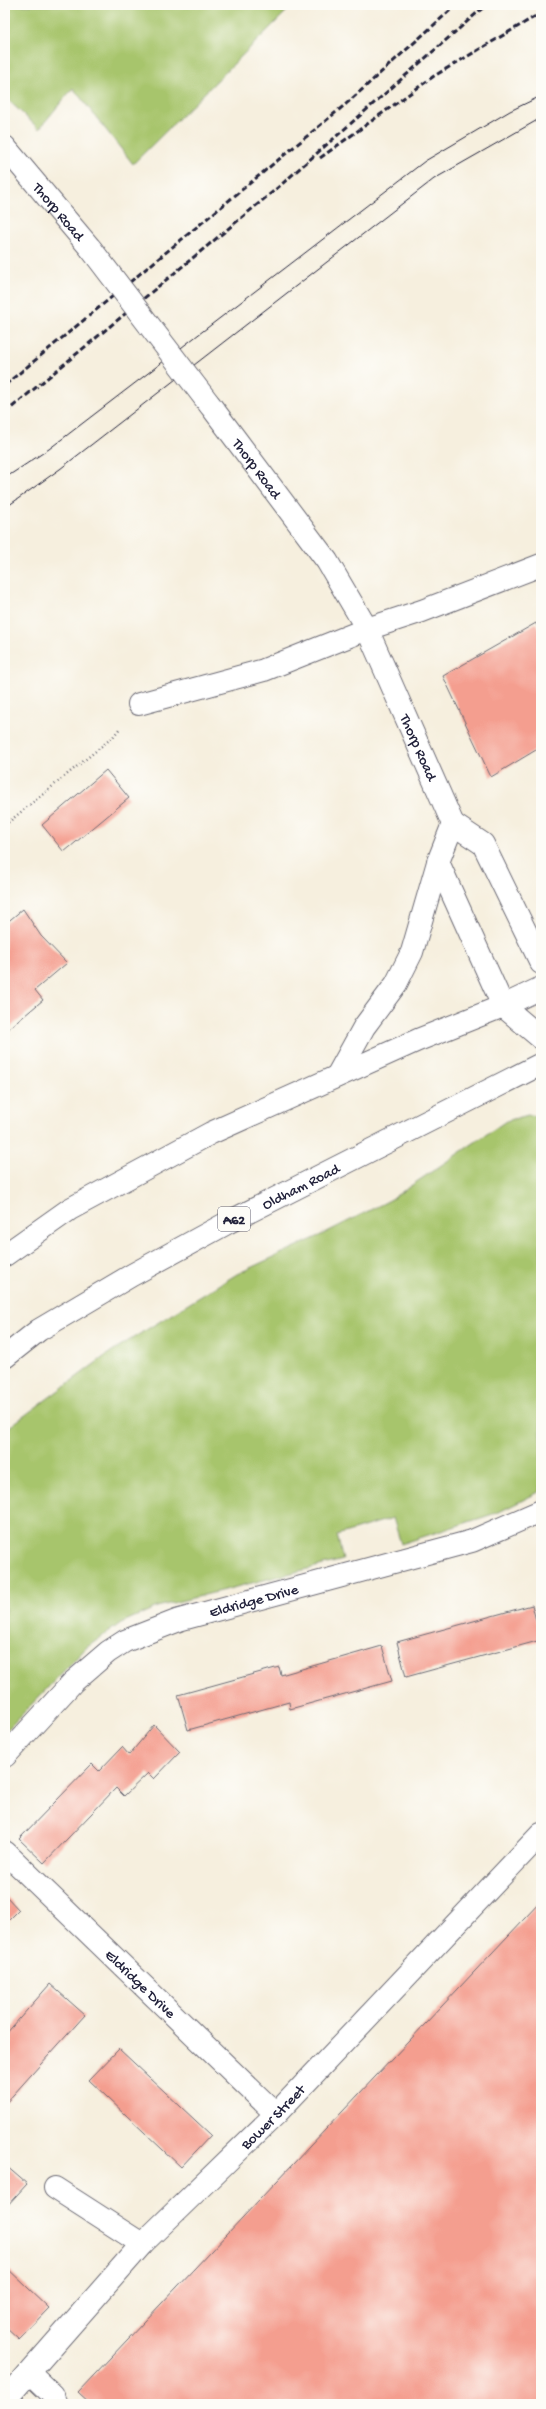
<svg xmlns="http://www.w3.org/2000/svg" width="546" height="2409" font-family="'Gochi Hand',sans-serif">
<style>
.green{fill:#a7c56c;stroke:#647454}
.building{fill:#f49e8f}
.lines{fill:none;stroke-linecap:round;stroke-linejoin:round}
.minor-casing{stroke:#6c6a74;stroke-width:24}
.major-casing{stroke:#6c6a74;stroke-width:24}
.highway-casing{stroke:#6c6a74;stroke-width:24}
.path{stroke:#6c6a74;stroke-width:2.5;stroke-dasharray:1 3;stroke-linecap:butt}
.minor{stroke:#fff;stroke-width:22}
.major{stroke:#fff;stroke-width:22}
.highway{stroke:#fff;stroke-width:22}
.tram{stroke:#22223b;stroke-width:1}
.rail{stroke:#22223b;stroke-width:3;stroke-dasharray:6 3;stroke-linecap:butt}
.major-bridge-casing{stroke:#6c6a74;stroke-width:24;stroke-linecap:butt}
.major-bridge{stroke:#fff;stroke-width:22}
.labels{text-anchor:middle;stroke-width:3;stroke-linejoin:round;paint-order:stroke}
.shield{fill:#fdfcf7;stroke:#646373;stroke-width:1}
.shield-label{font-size:14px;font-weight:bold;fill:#22223b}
.street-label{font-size:15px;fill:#22223b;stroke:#fdfcf7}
</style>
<rect width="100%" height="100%" fill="#fdfcf7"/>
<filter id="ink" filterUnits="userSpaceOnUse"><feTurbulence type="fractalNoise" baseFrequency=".025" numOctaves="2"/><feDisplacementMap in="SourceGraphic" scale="8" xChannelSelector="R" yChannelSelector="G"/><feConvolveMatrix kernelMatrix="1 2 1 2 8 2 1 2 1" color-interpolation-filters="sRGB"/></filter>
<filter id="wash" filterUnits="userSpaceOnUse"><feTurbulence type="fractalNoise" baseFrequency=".012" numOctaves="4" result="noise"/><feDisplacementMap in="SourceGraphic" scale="16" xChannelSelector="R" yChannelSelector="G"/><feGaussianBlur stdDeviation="0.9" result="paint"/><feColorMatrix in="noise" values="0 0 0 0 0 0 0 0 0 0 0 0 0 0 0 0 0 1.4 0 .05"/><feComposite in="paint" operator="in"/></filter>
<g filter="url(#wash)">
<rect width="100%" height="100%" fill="#f6efde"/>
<path class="green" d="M5,5H293L133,164L73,88L39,129L5,97Z
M528,1115L541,1116V1491L499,1512L401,1544L393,1518L337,1535L343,1560L157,1607L121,1623L86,1648L5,1732V1430L112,1351L237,1274L317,1237L390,1200L506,1121Z"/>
<g id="blocks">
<path class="building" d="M536,623L541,634V747L491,777L443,676Z
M106,770L129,798L64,852L42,825Z
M23,909L41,936L67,963L35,990L43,1000L5,1032V924Z
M532,1605L541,1640L406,1677L397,1642Z
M382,1646L392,1681L290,1709L289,1702L188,1730L178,1695L279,1667L281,1675Z
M154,1725L180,1752L154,1779L148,1773L124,1796L116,1788L44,1863L19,1839L92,1764L99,1771L122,1747L129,1755Z
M5,1895L19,1910L5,1924Z
M541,1901V2404H91L78,2392Z
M50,1984L85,2015L5,2104V2035Z
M119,2049L211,2135L181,2167L89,2080Z
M5,2165L27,2184L5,2208Z
M5,2266L49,2308L19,2339L5,2326Z"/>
</g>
</g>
<g filter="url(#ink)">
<use href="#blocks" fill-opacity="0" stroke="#6c6a74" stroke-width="1"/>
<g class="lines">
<defs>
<g id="minor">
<path d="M139,704L264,670L367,629L422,611L541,565"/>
<path id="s1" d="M5,1756L73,1682L108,1652L125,1641L179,1620L472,1541L541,1511"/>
<path id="s2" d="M5,1852L276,2114"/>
<path d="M55,2188L142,2244"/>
<path d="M30,2373L53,2395L57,2404"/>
<path id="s3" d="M5,2400L142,2244L276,2114L541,1834"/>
</g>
<g id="major">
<path id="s4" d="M5,147L91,249"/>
<path id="s5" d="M210,405L327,561L367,629L453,824"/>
<path d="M453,824L438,862L503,1006L541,1038"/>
<path d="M453,824L483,844L541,963"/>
</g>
<g id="highway">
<path d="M337,1076L364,1027L396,984L412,952L438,862"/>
<path d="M5,1255L70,1209L211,1133L418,1040L503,1006L541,988"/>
<path id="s6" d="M5,1357L39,1330L132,1275L227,1223L541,1064"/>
</g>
</defs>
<use href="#minor" class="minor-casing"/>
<use href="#major" class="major-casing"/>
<use href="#highway" class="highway-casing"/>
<path class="path" d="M5,825L113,737L120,728"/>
<use href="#minor" class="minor"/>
<use href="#major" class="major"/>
<use href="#highway" class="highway"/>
<path class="tram" d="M5,478L49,449L425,161L510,111L541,96
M5,508L60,469L434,179L541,118"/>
<path class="rail" d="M320,158L434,76L541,13
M5,385L346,104L456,5
M5,413L275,190L486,5"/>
<defs>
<path id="major-bridge" d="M91,249L210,405"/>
</defs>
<use href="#major-bridge" class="major-bridge-casing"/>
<use href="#major-bridge" class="major-bridge"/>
</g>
</g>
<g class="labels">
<rect class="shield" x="218" y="1207" width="32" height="24" rx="3"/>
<g class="shield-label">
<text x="234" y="1224">A62</text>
</g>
<g class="street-label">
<text dy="5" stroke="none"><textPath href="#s4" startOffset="84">Thorp Road</textPath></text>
<text dy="5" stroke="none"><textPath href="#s5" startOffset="79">Thorp Road</textPath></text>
<text dy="5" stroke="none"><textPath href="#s5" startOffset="403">Thorp Road</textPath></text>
<text dy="5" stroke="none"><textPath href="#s6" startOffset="342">Oldham Road</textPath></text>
<text dy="5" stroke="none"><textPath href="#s1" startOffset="302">Eldridge Drive</textPath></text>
<text dy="5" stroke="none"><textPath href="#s2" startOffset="189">Eldridge Drive</textPath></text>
<text dy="5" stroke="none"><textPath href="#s3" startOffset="390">Bower Street</textPath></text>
</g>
</g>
<rect width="546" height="2409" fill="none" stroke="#fdfcf7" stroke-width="20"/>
</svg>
